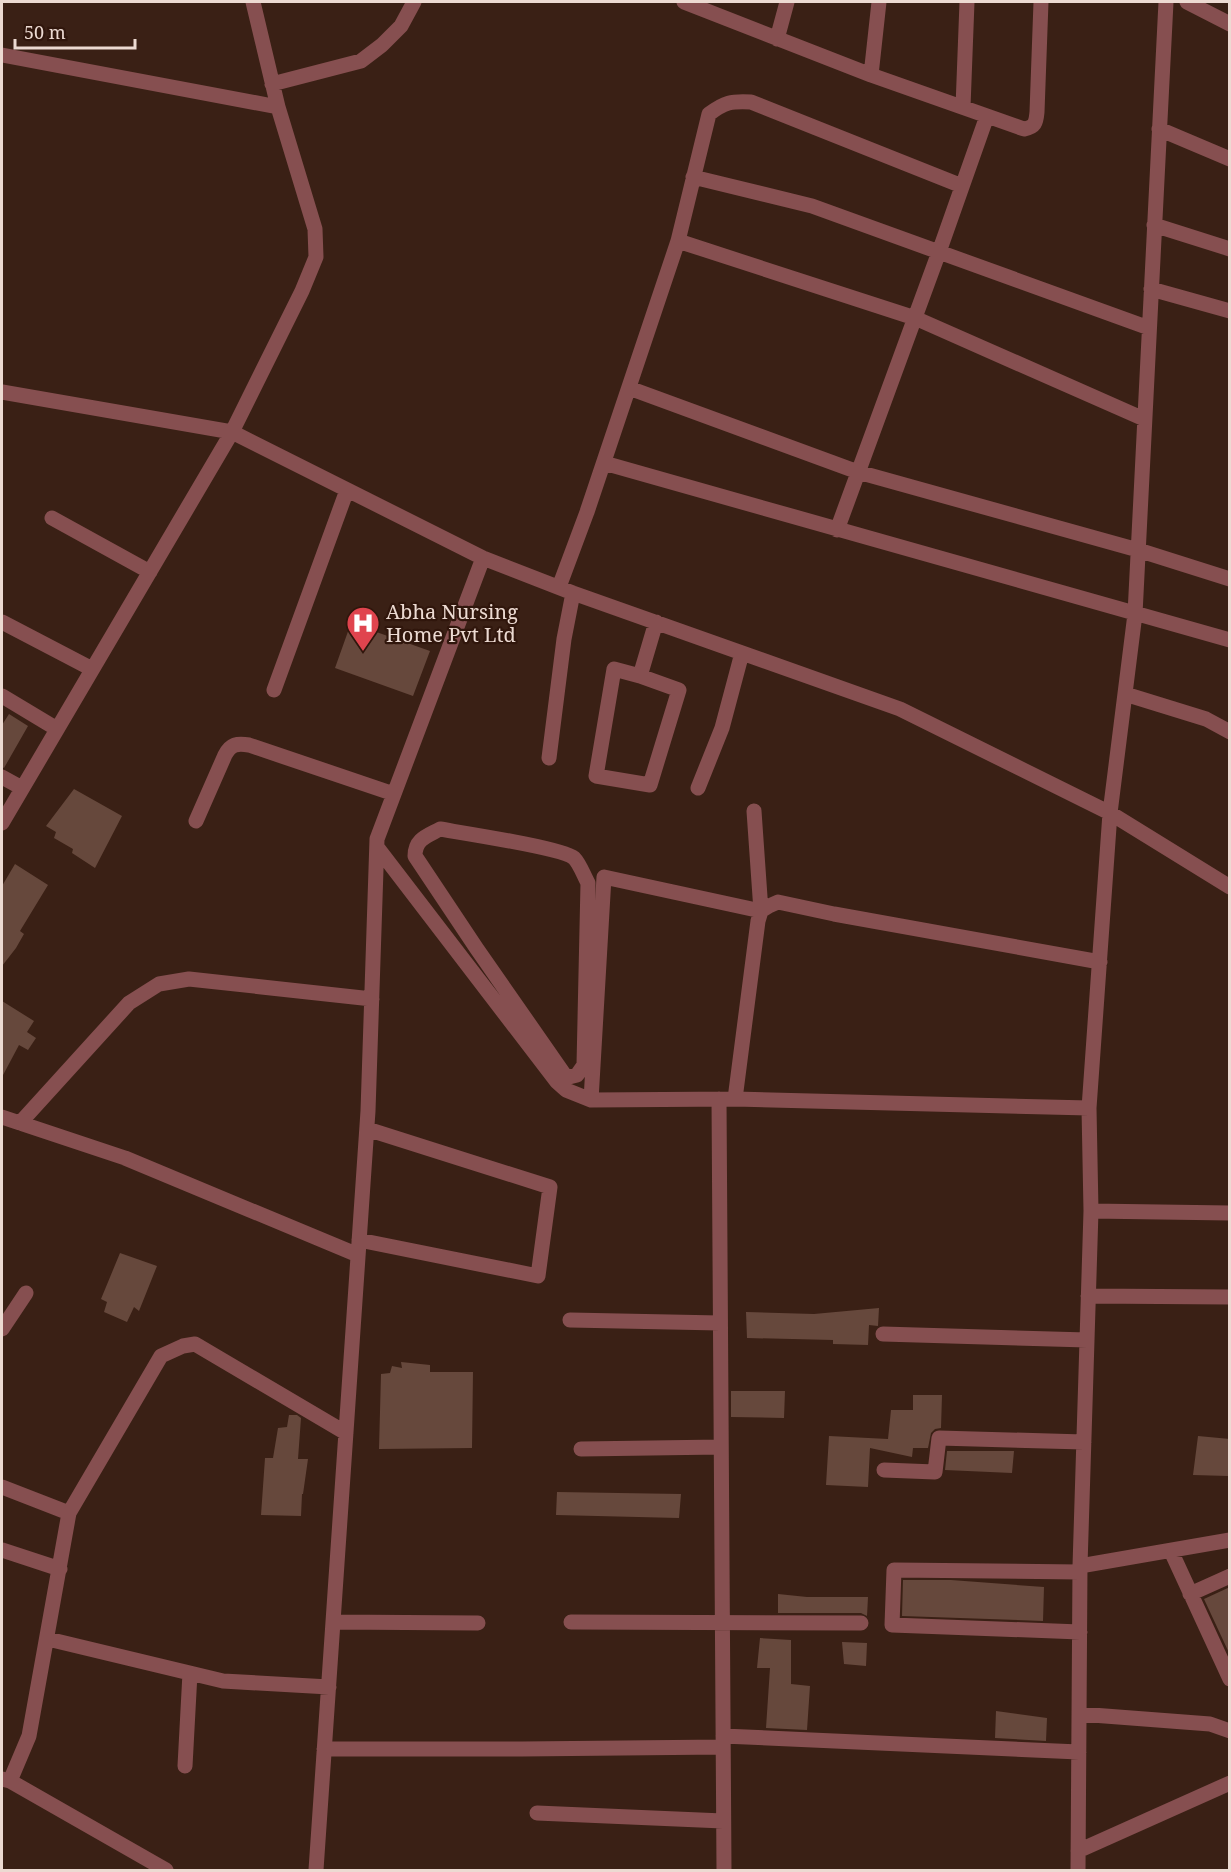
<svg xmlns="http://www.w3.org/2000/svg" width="1231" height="1872" font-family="'Noto Serif',serif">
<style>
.building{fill:#66483c}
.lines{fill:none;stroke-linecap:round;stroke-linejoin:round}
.minor{stroke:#864f50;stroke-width:15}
.labels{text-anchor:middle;stroke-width:4.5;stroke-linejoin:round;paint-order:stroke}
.poi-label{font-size:20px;fill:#ecdad2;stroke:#30160c;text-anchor:start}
</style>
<rect width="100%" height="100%" fill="#3a2015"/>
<path class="building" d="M351,623L430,651L413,696L335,668Z
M9,714L28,726L4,768L2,767V725Z
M74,789L122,816L95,868L72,853L73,849L54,838L56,832L46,826Z
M15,864L48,885L20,931L24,934L16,948L2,966V886Z
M2,1001L34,1021L27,1032L36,1038L28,1050L19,1045L2,1077Z
M120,1253L157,1266L139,1311L134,1307L127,1322L104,1312L107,1302L101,1299Z
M879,1308L878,1326L869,1325L868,1345L833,1344V1340L747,1338L746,1312L814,1314Z
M401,1362L430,1365V1372H473L472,1448L379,1449L381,1374L390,1373L392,1366L402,1368Z
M731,1391H785L784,1418L731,1417Z
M913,1395H942L941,1428L935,1429L931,1433L928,1448H913L912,1457L870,1448L868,1487L826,1485L829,1436L888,1439L891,1410H913Z
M289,1415H297L301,1418L298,1459H308L303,1494H302L301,1516L261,1515L265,1458H273L278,1428L287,1427Z
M1198,1436L1230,1439L1228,1476L1193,1475Z
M947,1451H1014L1012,1473L945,1470Z
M557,1492L681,1494L679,1518L556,1515Z
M903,1580H951L1044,1587L1043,1621L902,1616Z
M1230,1587V1655L1204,1599Z
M778,1594L807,1597H868L867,1616L861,1613H778Z
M760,1638L791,1640V1684L810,1686L807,1730L766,1728L770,1668H757Z
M842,1642L867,1643L866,1666L844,1664Z
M996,1711L1047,1718L1046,1741L995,1738Z"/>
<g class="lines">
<path class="minor" d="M253,2L278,107
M684,2L871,75L1024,129C1035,127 1036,123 1037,112L1041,2
M1187,2L1230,24
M777,39L787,2
M2,55L278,107L315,229L316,257L302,291L232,432L2,823
M871,75L879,2
M272,84L361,61L382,45L401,26L414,2
M963,107L967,2
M1159,129L1230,159
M693,177L812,206L1149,328
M1154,225L1230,249
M678,241L915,318L1144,419
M1151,289L1230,311
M629,388L858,472L1138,550L1230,579
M2,392L232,432L483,558L573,593L900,709L1110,813L1230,887
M604,463L1230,640
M52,518L150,572
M837,530L939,252L987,116
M559,587L587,512L678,241L709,114C725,102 731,101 751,102L962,186
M2,622L92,669
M640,676L614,669L596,776L650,785L679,690L640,676L656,622
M274,690L347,490
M1125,694L1206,719L1230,732
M2,696L57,729
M549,758L564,639L573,593
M2,777L22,788
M698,788L722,728L742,653
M196,821L225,755C231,744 237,743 249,745L394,794
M440,829C463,833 562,848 574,858C580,864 584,876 588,883L584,1065L577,1075L569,1077L564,1074L477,949L415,856C415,839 427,836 440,829Z
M377,847L557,1082L566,1090L591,1100L735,1099L1089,1108
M719,1099L724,1870
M735,1099L758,921L761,911L769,906L778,902L834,914L1100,962
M591,1100L604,877L761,911L754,811
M2,1117L125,1158L358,1255
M20,1123L129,1003L159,984L189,979L372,999
M1091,1211L1230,1213
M359,1240L538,1276L550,1187L367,1129
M1088,1296L1230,1297
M570,1320L720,1323
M2,1329L26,1293
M883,1334L1087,1340
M581,1449L721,1447
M884,1470L935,1472L939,1438L1084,1442
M2,1487L69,1513
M2,1550L60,1569
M1171,1551L1230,1679
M1080,1566L1230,1540
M1190,1594L1230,1576
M333,1622L478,1623
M571,1622L861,1623
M1080,1632L892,1625L894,1570L1080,1572
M48,1639L223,1681L329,1687
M1079,1714L1210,1724L1230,1731
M723,1736L1079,1752
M324,1749H522L723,1747
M185,1766L190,1673
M2,1779L10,1781L166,1870
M10,1781L29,1736L69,1513L161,1356L183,1346L195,1344L346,1433
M537,1813L723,1821
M1078,1851L1230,1783
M316,1870L368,1111L377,839L483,558
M1078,1870L1080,1566L1091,1211L1089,1108L1110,813L1135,614L1166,2"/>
</g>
<defs>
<symbol id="hospital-pin" viewBox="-11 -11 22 30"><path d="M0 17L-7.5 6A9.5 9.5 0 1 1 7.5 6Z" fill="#e0444e" stroke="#30160c"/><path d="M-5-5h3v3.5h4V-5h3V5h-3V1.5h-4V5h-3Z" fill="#fff"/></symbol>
</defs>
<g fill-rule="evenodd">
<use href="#hospital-pin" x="344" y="604" width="38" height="52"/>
</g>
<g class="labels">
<g class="poi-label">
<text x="386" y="619">Abha Nursing<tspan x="386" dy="23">Home Pvt Ltd</tspan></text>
</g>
</g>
<rect width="1231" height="1872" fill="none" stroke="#ecdad2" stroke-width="6"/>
<path d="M15 39v9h120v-9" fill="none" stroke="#ecdad2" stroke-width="3"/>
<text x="24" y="39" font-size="18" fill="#ecdad2" stroke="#30160c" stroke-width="4.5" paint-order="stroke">50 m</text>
</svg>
